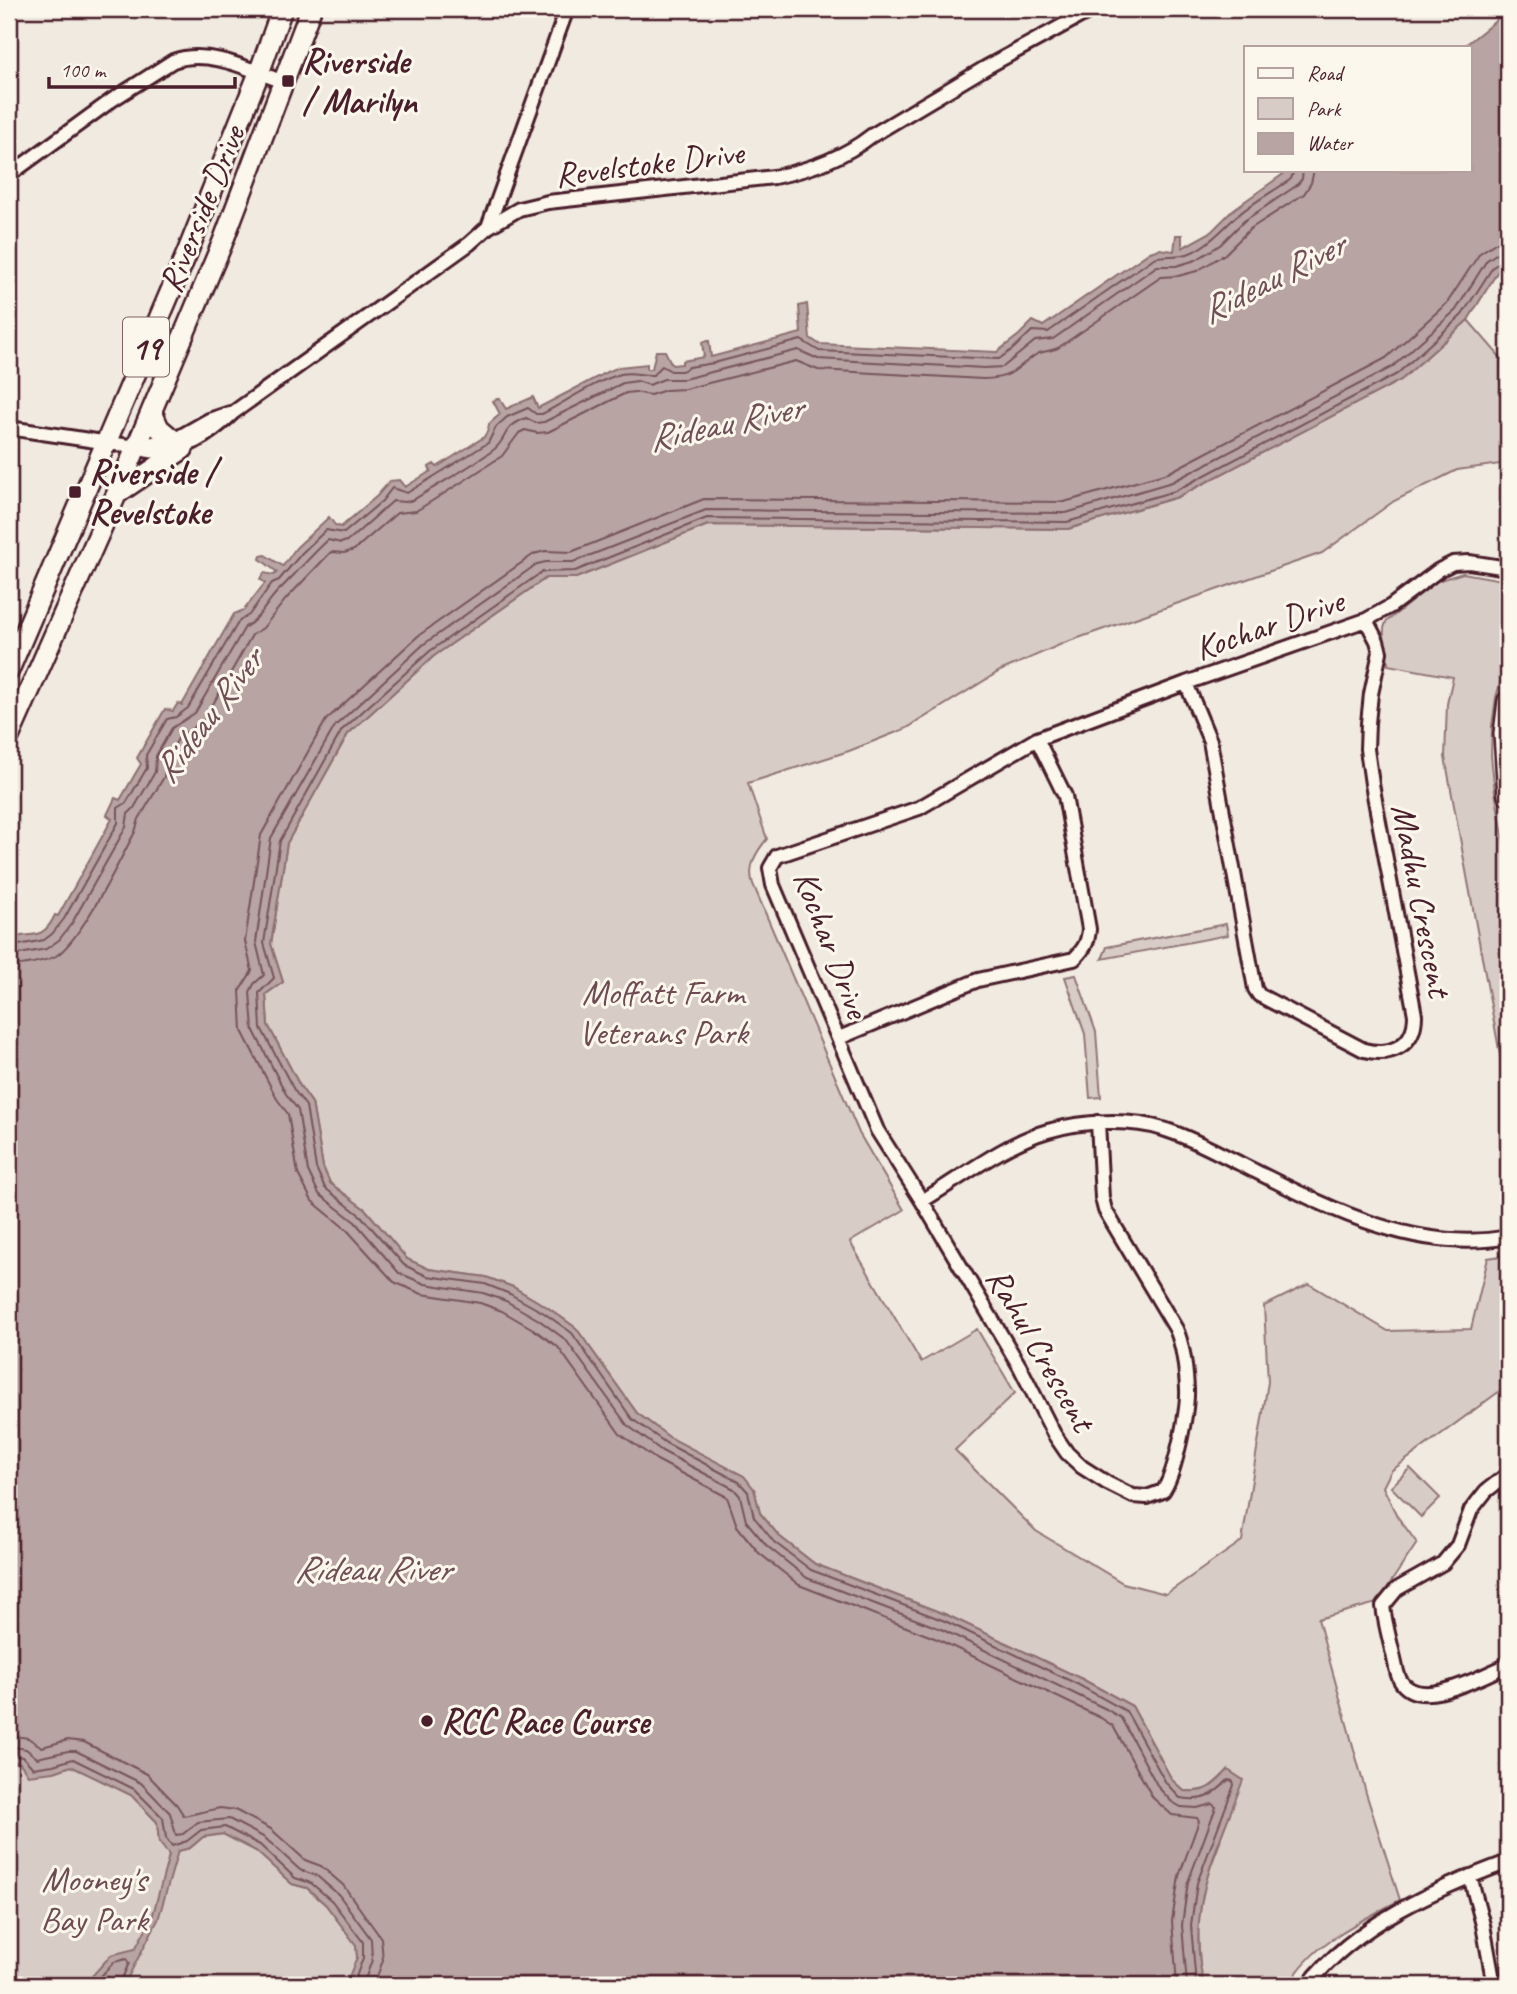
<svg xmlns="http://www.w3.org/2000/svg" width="1517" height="1994" font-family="Caveat,sans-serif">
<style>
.green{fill:#d8ccc6;stroke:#917678;stroke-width:2}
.water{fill:#b8a4a2;stroke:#8c6f72;stroke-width:2}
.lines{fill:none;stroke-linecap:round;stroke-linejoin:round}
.shore{stroke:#76545b;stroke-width:2}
.street-casing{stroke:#4a1f2b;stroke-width:18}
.primary-casing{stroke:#4a1f2b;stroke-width:24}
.street{stroke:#fbf7ec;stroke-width:12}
.primary{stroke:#fbf7ec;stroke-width:19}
.poi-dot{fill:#4a1f2b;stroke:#fbf7ec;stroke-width:2.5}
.labels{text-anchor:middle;stroke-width:6;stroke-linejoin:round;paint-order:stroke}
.shield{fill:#fbf7ec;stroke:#7f6065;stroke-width:2}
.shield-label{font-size:33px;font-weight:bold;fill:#4a1f2b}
.poi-label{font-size:35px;font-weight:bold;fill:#4a1f2b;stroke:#fbf7ec;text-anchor:start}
.street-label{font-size:35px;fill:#4a1f2b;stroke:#fbf7ec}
.park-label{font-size:35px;fill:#6e4a52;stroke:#fbf7ec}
.water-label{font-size:37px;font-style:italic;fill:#704e55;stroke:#fbf7ec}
</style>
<rect width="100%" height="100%" fill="#f0eae0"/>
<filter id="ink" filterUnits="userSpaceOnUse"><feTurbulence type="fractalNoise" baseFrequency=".0143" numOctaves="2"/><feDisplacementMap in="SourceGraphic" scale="14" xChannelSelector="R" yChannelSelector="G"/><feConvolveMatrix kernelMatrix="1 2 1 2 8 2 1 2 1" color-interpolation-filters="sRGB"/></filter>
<g filter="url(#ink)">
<path class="green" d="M1468,320L1508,366V463L1457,470L1394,501L1322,553L1064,643L1000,671L907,728L849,751L748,783L767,839C756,852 747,867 753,884L859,1133L904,1210L850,1242L921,1362L977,1329L1015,1393L955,1450L1036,1531L1123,1583L1166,1594L1242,1541L1268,1382L1264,1306L1309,1284L1388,1331L1471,1329L1488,1258L1508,1255V1385L1391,1471L1383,1487L1397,1516L1417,1543L1377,1603L1318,1619L1366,1793L1400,1900C1359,1922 1312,1943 1289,1985H1204L1200,1972L1198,1925L1204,1884L1220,1842L1228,1770C1212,1786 1208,1792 1184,1791L1172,1780L1132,1706L1082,1679L947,1615L815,1564L779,1536L760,1513L754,1489L669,1437L637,1413L576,1328L547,1307L513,1287L486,1277L429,1269L407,1259L366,1210L330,1183L323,1167L312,1103L300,1086L268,1025L266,994L283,982L271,944L287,843L348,734L434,656L546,578H576L708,525L1068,529L1178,497L1401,380Z
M1463,573L1508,581V658L1496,697L1492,726L1491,756L1495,792L1508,863V1098L1445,757L1447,704L1453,677L1388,665C1388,651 1380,635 1386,622L1437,581Z
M1226,924L1228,935L1102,959L1107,947Z
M1076,975L1096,1032L1101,1097L1090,1098L1085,1034L1065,977Z
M1410,1468L1440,1498L1421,1517L1391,1487Z
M9,1761L54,1772L71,1766L131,1795L157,1822L159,1842L178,1851L190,1848L203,1837L223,1834L256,1851L292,1884L307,1888L326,1905L356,1945L357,1957L346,1985H9Z"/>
<path class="water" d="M1508,11V265L1498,271L1468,320L1401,380L1178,497L1068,529L708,525L576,578H546L434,656L348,734L287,843L271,944L283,982L266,994L268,1025L300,1086L312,1103L323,1167L330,1183L366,1210L407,1259L429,1269L486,1277L513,1287L547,1307L576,1328L637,1413L669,1437L744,1476L754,1489L760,1513L779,1536L815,1564L947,1615L1082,1679L1132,1706L1172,1780L1184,1791C1208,1793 1213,1786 1228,1770L1243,1780C1217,1850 1185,1908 1204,1985H346L357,1957L356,1945L326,1905L307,1888L292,1884L256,1851L223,1834L203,1837L190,1848L178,1851L158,1920L124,1985H84L111,1955L135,1949L152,1918L169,1855L159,1842L157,1822L131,1795L71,1766L54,1772L28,1775L20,1763L9,1761V943C24,926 40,948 55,915L58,916L112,819L107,815L115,798L120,800L141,764L137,758L165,709L173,711L178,703L182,705L234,614L244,610L265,583L260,579L264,573L274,575L277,572L260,559L261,556L265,555L283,566L296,548L329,517L335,525L341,527L377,496L390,481L399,480L405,487L431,471L429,467L434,464L437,467L484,437L488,430L489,424L500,414L493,401L499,398L506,409L533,397L538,408L605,373L619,367L647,364V369H652L656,351H665L672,365L682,364V361L704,357L702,342L709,341L711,357L801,333L799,306L807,304L810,338L819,344L997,352L1019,335L1033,321L1043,326L1150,252L1159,249L1174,251L1176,235H1182V248L1211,232L1234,209L1289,170H1470V47H1463Z"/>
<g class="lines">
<path class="shore" d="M9,947L44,940L52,934L64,919L118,823V808L126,803L147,768L146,755L167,719L176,717L188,708L239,621L249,615L272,583L279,580L302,553L326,530L344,533L382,501L392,488L407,493L488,443L496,427L507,417L528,408L536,414H542C567,401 593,382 621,374C633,371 641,376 653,375L662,366L671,371H682L689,367L714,363L801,340L819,351L999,359L1013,349L1032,331L1048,332L1154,258C1165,254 1178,258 1190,253C1209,245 1222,229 1237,216C1253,202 1273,192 1291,179L1294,170
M9,956L46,949L59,940L72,923L126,827L128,814L134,808L155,772L156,756L172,728L195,713L245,627C260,619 266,603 278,591C295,575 310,556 328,540L341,543L349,540L393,501L405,502L413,500C439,484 467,469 492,451C509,439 499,429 526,418L536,423L544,422L623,383L637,381L649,385L664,379H684L798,350L818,359L984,368L1003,367L1035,341L1053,339L1157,266H1176L1196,260L1220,245L1244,221L1296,186L1302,179L1303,170
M9,966C20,966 47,961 56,956C82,939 119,861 135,832L139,819L164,777L167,758L179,737L204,720L252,635L263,628L286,599L331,552L344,553L354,550L397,513L416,511L459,484L502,456L519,433L525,430L537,433L548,432L626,393L635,392L650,395L666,390L685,389L796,361L818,370L983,379C1015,378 1013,369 1037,354C1043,351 1051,351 1058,348L1161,277L1178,276L1197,271L1225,254L1250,229L1304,194L1311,183L1314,170
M9,1735L28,1738L42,1747L68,1740L84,1742L147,1774L177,1805L184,1816L220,1808L235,1810L271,1829L305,1860L321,1866L343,1885L381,1938L383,1960L374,1985
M9,1746L26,1749L37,1758L68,1751H76L141,1783L170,1813L176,1835L183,1834L198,1822L229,1819L265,1838L300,1870L317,1876L339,1895L371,1939L372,1960L363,1985
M9,1755L23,1757L33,1768L53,1765L73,1759L134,1789L163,1818L166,1838L172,1846L187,1841L201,1830L225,1827L260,1845L295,1878L311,1883L332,1901L363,1942V1958L353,1985
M93,1985L114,1962L126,1959L129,1963L119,1985
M1177,1985L1172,1921L1179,1876L1199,1821L1197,1818L1172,1815L1153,1798L1113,1726L1101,1718L937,1639L799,1585L759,1553L737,1526L727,1497L657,1460L620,1434L558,1347L533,1329L502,1311L480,1303L422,1294L394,1282L347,1230L312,1201L298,1174L288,1114L277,1099L242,1031L240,990L252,971L245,941L261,835L326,720L418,636L534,554L545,551L571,552L704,499L1064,502L1168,473L1386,358L1447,303L1480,253L1495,243L1508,240
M1187,1985L1182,1925L1188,1882L1216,1807L1212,1804L1197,1808L1181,1807L1172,1802L1158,1787L1121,1718L1106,1709L941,1629L807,1578L767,1546L746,1521L740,1496L734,1489L662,1451L627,1425L566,1340L539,1320L506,1301L483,1293L425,1284L399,1273L355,1222L319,1194L308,1171L298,1110L286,1094L253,1029L250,992L254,984L264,975L256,942L271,838L335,726L424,644L537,564L546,562H573L706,510L1066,513L1172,482L1392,367L1456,310L1487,260L1499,252L1508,251
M1196,1985L1191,1925L1197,1883L1234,1785L1233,1781L1228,1780C1213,1796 1203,1802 1180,1798L1166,1783L1126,1711L1079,1685L945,1621L811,1570L774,1542L754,1517L748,1492L739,1482L666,1443L632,1419L572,1333L544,1313L510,1294L485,1284L427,1276L404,1265L361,1216L325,1188L316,1168L306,1106L294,1090L261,1028L259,993L274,978L264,943L280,841L342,730L430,651L542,572L575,571L707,518L1067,522L1175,491L1397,374L1462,315L1493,267L1503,260H1508"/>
<defs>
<path id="street" d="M9,175L112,100L173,61C209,48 250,70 284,82
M488,227L567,9
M9,428L136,447C172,463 209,436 234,412L469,244L488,227L519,209L548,202L774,177C809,170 843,158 871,136L985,68L1093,9
M140,446L179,437L209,420L230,413
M1186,683L1210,741L1255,989L1259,995L1364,1050C1392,1057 1415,1045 1415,1015L1372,784L1367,749L1368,723L1371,694L1380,652L1377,641L1366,620
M839,1038L978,980L1074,959C1084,949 1088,943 1089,929L1065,796L1037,739
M1098,1122L1102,1198L1105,1210L1176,1329C1184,1347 1186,1370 1187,1389C1188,1410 1175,1475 1163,1491L1147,1497L1133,1496L1107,1483L1082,1467L1067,1453L1054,1434L1020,1367L922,1201L877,1130L773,885L770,868L777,856L919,808L1037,739L1186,683L1366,620L1391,606L1439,570L1453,563L1469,562L1508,568
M922,1201C961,1178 1005,1143 1048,1131C1082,1121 1129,1118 1163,1129C1190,1137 1216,1152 1241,1164C1323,1205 1414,1255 1508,1237
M1508,1474L1486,1491L1471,1510L1458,1545L1443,1563L1397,1589L1383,1606C1385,1623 1389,1637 1393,1654C1395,1662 1396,1672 1400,1680C1419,1713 1483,1675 1508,1665
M1470,1876L1483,1925L1494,1985
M1308,1985C1356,1924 1437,1888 1508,1862"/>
<path id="primary" d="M152,412L159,428L172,439
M118,493L183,449
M9,670L187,253L259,73L282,9
M1508,701L1504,734L1508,795
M9,737L117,493L222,244L311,9"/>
</defs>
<use href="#street" class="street-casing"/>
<use href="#primary" class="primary-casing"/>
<use href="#street" class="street"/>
<use href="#primary" class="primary"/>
</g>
</g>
<g class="poi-dot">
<rect x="281" y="74" width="14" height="14" rx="3.5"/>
<rect x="68" y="485" width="14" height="14" rx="3.5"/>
<circle cx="427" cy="1721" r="7"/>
</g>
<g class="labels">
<rect class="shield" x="123" y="317.5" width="46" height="59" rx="5"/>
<g class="shield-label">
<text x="146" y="359">19</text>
</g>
<g class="poi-label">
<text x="302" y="73">Riverside<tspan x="302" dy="40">/ Marilyn</tspan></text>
<text x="89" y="484">Riverside /<tspan x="89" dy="40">Revelstoke</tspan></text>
<text x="441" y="1733">RCC Race Course</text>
</g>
<g class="street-label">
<text transform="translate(649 163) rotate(-7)" y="12">Revelstoke Drive</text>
<text transform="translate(201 209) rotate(-68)" y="12">Riverside Drive</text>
<text transform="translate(1269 624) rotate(-19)" y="12">Kochar Drive</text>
<text transform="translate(1422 900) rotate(79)" y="12">Madhu Crescent</text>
<text transform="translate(832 944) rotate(69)" y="12">Kochar Drive</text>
<text transform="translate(1041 1349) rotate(60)" y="12">Rahul Crescent</text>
</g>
<g class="park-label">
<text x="663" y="1004">Moffatt Farm<tspan x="663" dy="40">Veterans Park</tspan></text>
<text x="94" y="1891">Mooney's<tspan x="94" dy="40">Bay Park</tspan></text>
</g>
<g class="water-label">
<text transform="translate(1272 277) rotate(-27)" y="13">Rideau River</text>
<text transform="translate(725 422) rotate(-12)" y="13">Rideau River</text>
<text transform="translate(207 715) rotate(-53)" y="13">Rideau River</text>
<text x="372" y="1581">Rideau River</text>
</g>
</g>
<rect width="1517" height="1994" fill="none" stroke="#fbf7ec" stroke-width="35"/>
<rect x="18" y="18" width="1482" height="1959" fill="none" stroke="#4a1f2b" stroke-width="2.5" filter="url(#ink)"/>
<rect x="1244" y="46" width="228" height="126" fill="#fbf7ec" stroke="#b4a19f" stroke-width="2"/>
<rect x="1258" y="68" width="35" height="10" fill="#fbf7ec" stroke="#b4a19f" stroke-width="2"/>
<text x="1307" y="80" font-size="21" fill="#4a1f2b">Road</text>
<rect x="1258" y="98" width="35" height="21" fill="#d8ccc6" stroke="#b4a19f" stroke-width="2"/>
<text x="1307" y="116" font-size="21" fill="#4a1f2b">Park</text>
<rect x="1258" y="133" width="35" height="21" fill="#b8a4a2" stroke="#b4a19f" stroke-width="2"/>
<text x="1307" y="150" font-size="21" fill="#4a1f2b">Water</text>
<path d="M49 77v10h186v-10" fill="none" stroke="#4a1f2b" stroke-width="3.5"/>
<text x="60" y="77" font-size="21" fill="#4a1f2b" stroke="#fbf7ec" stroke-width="5" paint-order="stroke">100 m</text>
</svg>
